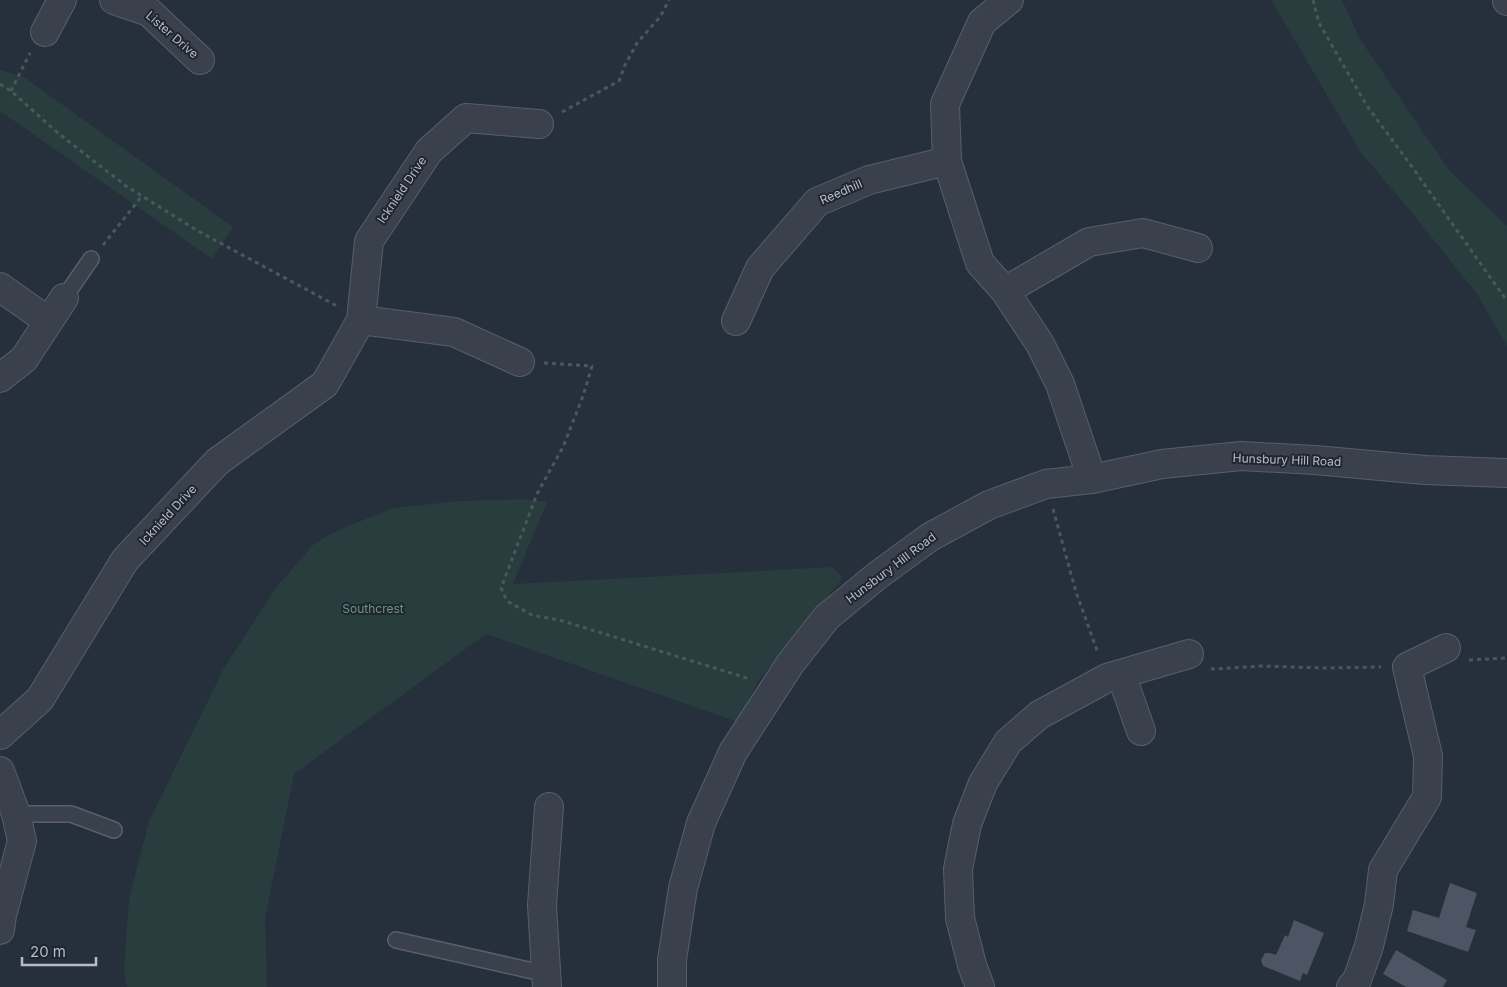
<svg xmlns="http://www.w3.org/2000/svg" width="1507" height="987" font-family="Inter,sans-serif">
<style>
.green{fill:#293c3e}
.building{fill:#4d5565}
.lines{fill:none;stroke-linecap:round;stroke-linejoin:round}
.service-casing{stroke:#585f6b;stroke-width:18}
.minor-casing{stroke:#585f6b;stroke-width:30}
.tertiary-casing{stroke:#585f6b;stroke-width:30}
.path{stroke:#48595c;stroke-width:3;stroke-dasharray:4 4;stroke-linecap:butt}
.service{stroke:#3a414d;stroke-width:15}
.minor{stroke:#3a414d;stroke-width:28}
.tertiary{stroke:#3a414d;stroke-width:28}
.labels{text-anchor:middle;stroke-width:4;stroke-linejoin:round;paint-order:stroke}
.street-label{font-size:12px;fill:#b6bcc8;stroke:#1f2632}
.park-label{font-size:12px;fill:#6f967b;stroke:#1f2632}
</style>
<rect width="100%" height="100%" fill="#262f3c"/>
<path class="green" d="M1271,0H1342L1360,39L1449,170L1507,226V346L1477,294L1413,214L1361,153Z
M0,70L24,77L233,227L212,259L0,111Z
M524,499L547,502L513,584L833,567L843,578L758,681L738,722L486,634L294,774L265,918L267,987H127L124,970L129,899L149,821L224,668L277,586L314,544L336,531L393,508L460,501Z"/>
<path class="building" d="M1450,883L1477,893L1466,927L1476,930L1468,952L1407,931L1413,910L1439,918Z
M1294,920L1324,933L1307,975L1303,973L1300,981L1263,966L1261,960L1265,953H1270L1276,955L1285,935L1288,937Z
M1396,950L1447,980L1443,987H1406L1383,974Z"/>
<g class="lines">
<defs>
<path id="service" d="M64,298L91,259
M16,814H71L114,830
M396,940L546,974"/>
<path id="minor" d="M114,0L149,12L200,60
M1507,0V1
M45,32L62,0
M947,161L980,263L1005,291L1040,344L1060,384L1092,479
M0,287L48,321
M1005,291L1089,242L1143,233L1198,248
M361,320L454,332L520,362
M736,321L760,268L817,202L869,180L947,161L945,104L982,22L1009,0
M0,378L24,359L64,298
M1121,674L1141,731
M0,735L40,699L125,560L217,462L325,384L361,320L369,241L429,151L466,118L539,124
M0,771L16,814L22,841L2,915L0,930
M547,987L542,905L549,807
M980,987L972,965L960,918L958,869L967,824L983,783L1008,742L1039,715L1107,678L1189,654
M1351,987L1357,980L1369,946L1379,904L1383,870L1427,797L1428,756L1407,667L1446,648"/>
<path id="tertiary" d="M672,987V960L683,888L701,823L733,752L790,664L827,617L878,575L930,537L989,505L1046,484L1092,479L1162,464L1241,456L1315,460L1425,470L1507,473"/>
</defs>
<use href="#service" class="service-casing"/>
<use href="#minor" class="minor-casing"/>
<use href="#tertiary" class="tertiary-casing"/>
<path class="path" d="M1313,0L1319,23L1367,106L1410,164L1507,301
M0,84L11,91L59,134L126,186L198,231L337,306
M11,91L30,53
M562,112L619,81L625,65L637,43L660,17L669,0
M103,245L142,196
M544,363L592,366L583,396L563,447L537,494L501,588L507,601L532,615L563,621L750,679
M1053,509L1076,592L1098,653
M1469,660L1507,658
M1211,668L1213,669L1261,666L1324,668L1381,667"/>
<use href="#service" class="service"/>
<use href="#minor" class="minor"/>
<use href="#tertiary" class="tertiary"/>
</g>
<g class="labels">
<g class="street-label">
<text transform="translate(172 35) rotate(41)" y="4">Lister Drive</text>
<text transform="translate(402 190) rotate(-56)" y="4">Icknield Drive</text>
<text transform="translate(841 192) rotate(-24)" y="4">Reedhill</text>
<text transform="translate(1287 460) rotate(2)" y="4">Hunsbury Hill Road</text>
<text transform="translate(168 515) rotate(-47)" y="4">Icknield Drive</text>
<text transform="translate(891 568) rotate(-37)" y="4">Hunsbury Hill Road</text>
</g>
<g class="park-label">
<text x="373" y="613">Southcrest</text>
</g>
</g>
<path d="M22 957v8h74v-8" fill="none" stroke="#b6bcc8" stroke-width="2.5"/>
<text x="30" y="957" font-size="15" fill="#b6bcc8" stroke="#1f2632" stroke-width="4" paint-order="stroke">20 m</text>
</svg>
